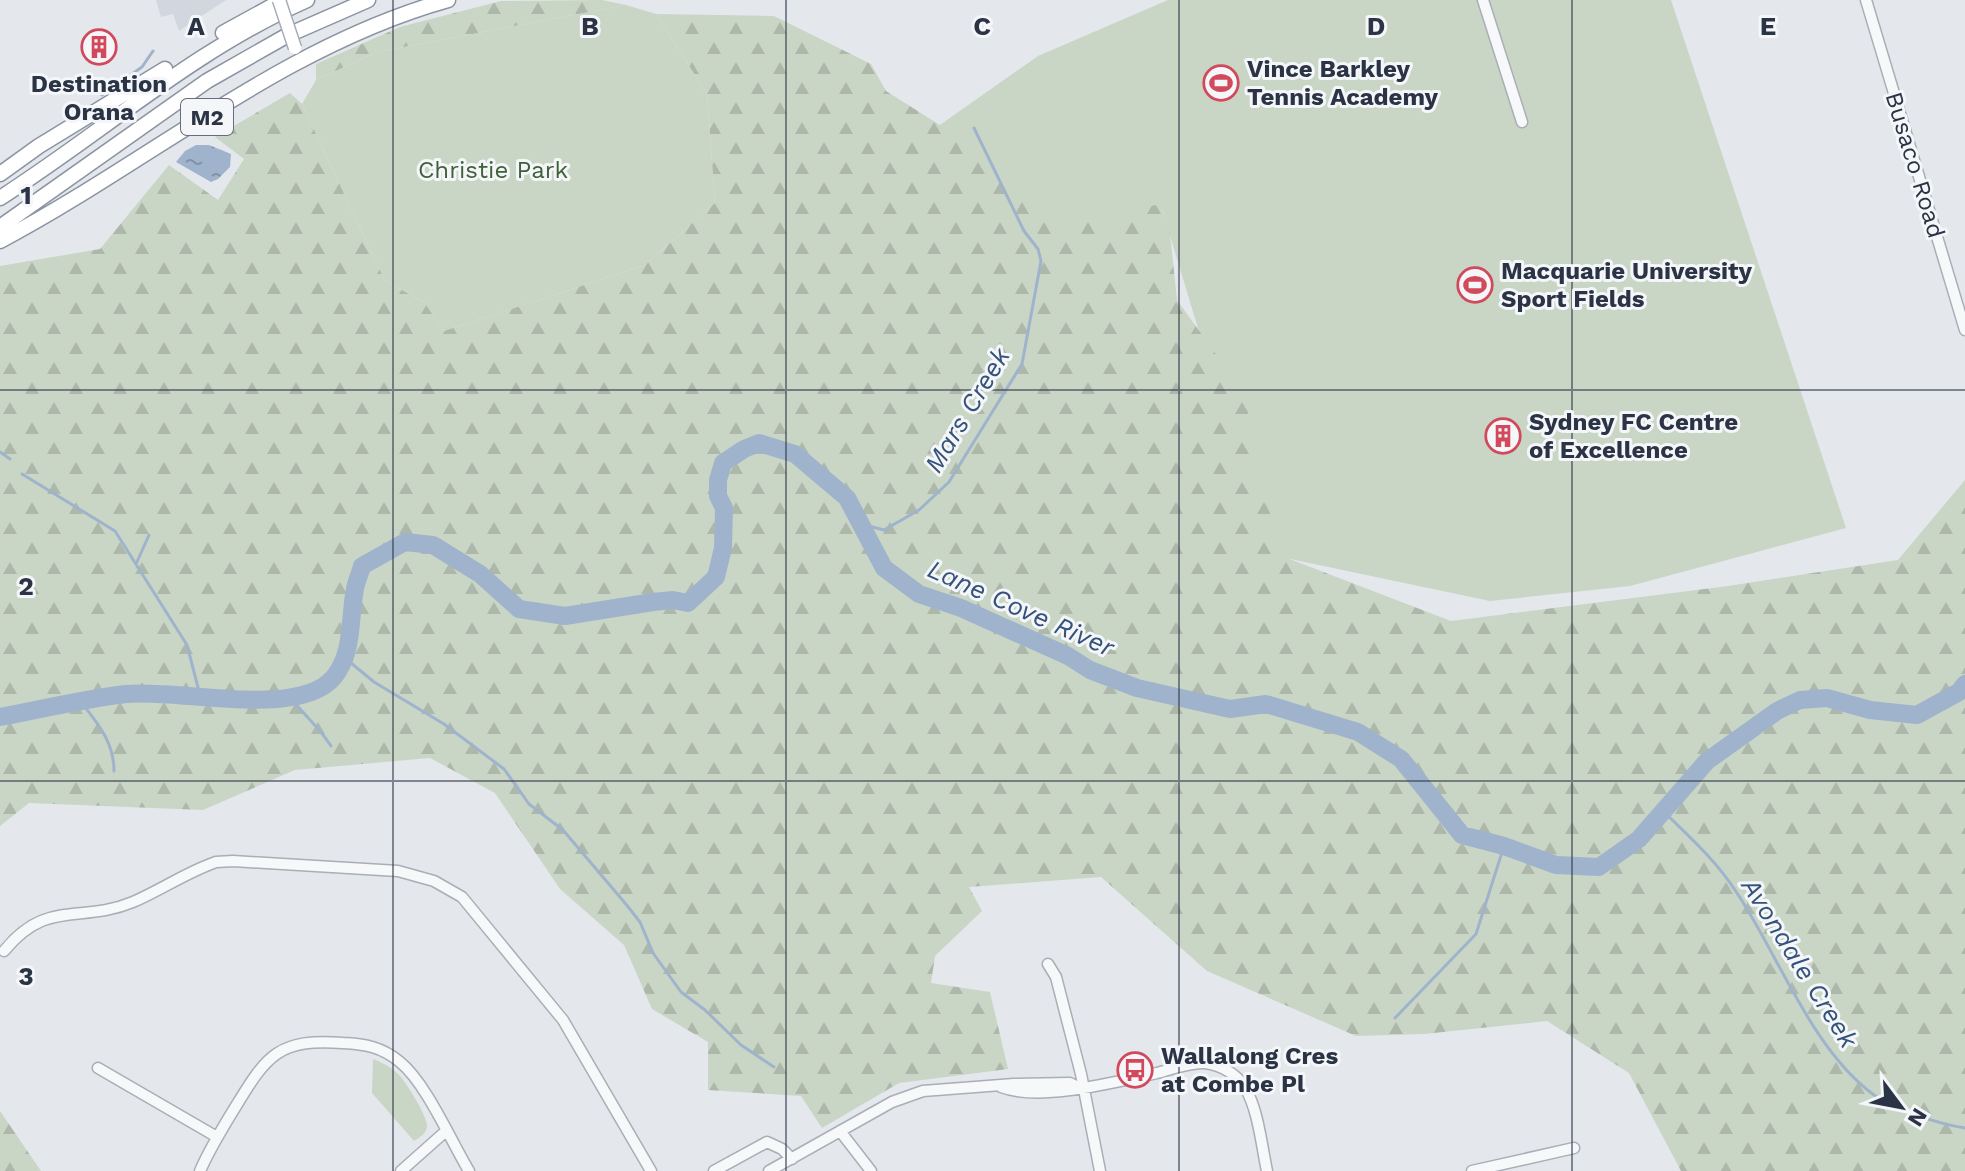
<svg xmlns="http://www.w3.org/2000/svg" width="1965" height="1171" font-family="'Work Sans',sans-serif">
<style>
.built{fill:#d2d6de}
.green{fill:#c9d6c5}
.forest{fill:url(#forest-firs)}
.water{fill:url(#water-ripples)}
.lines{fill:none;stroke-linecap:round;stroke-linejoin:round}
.stream{stroke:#9fb4cc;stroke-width:3}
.river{stroke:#9fb4cc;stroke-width:18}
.minor-casing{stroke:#a9aeb7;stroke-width:13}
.highway-casing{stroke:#8b94a3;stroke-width:17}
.minor{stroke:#f7f8fa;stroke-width:10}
.highway{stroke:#fff;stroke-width:14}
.major-bridge-casing{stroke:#a3abb8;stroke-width:15;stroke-linecap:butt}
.major-bridge{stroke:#fff;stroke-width:12}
.grid{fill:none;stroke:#2b3445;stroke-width:2;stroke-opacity:0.55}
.labels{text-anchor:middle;stroke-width:6;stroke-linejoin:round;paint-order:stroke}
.shield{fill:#f4f6f9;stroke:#676e7b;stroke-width:2}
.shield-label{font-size:22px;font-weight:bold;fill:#2b3445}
.poi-label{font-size:24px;font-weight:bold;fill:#2b3445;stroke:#f4f6f9;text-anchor:start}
.street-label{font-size:24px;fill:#2b3445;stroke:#f4f6f9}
.park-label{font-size:24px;fill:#3f6138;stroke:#f4f6f9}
.water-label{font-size:26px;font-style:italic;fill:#34527a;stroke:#f4f6f9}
.grid-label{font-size:26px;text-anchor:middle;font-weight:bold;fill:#2b3445;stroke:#f4f6f9;stroke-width:6;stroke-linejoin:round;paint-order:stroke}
</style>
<defs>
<pattern id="forest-firs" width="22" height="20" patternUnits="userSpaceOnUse" patternTransform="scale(2)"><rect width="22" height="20" fill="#c9d6c5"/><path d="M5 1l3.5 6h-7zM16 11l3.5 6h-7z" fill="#adb8ab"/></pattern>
<pattern id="water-ripples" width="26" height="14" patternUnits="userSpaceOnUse" patternTransform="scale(2)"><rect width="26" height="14" fill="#9fb4cc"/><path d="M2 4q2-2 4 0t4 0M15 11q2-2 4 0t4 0" fill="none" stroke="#8293a7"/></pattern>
</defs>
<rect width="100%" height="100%" fill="#e4e7ec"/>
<path class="built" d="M156,0H226L179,31L173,14L161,17Z"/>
<path class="green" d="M1168,0H1671L1846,528L1630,586L1490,601L1266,554L1162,209L782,319L762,250L1038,56Z
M626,5L656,14L707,94L715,203L645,265L444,331L424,302L385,281L302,104L316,80L377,52Z
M373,1059C383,1063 393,1068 400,1076C407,1084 429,1119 427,1127C426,1134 419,1138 414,1141L372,1093Z"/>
<path class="forest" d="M602,0L626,5L377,52L316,80V64L400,27L501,1Z
M656,14L774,16L871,64L886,91L981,151L1050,229L1160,204L1170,233L1177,300L1246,396L1258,482L1287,558L1451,621L1728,586L1898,560L1965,480V1171H1681L1629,1073L1547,1021L1424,1034L1356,1036L1207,971L1101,877L969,887L982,911L935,956L931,983L990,992L1008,1069L899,1083L822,1128L801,1096L708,1090V1042L652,1009L624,945L560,889L495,793L430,758L295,770L203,810L29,803L0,826V266L100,249L169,165L218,200L244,159L215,137L290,93L302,104L385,281L424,302L444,331L645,265L715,203L707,94Z
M0,1111L41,1171H0Z"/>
<path class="water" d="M196,145H209L231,154L230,167L218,179L211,182L176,162L185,151Z"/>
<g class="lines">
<path class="stream" d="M102,95L142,67L153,51
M0,452L10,459
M22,474L115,531L187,645L200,695
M861,524L884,530L919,510L949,482L1022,364L1041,261L1038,249L1024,231L974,128
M136,564L149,535
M345,658L374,682L444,724L504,769L529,804L563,830L625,903L640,922L653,953L681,992L705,1010L741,1045L774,1067
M290,697C303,714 320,728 331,746
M81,702C98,724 114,742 114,771
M1664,812C1691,838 1717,862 1737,893C1779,956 1812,1050 1874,1095C1895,1110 1939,1124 1965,1128
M1395,1018L1476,934L1504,846"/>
<path class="river" d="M0,717C42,709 84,699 126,694C178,688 298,720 334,677C354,652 349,619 355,589C356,582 360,574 362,566L405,542L433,545L480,574L519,609L565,616L653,602L673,600L688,603L716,577L723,548L724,508L718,496V480L723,463L744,449L759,443L795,454L847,498L884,568L919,594L961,608L1068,656L1090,670L1137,688L1230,709L1266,704L1358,732L1401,759L1462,835L1504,846L1556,865L1599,867L1639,839L1707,761L1777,711L1800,700L1827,698L1870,710L1917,715L1959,692L1965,684"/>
<defs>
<path id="minor" d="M1483,0L1522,122
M1866,0L1965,330
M4,951C47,898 80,924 133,902C161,890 187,872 216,862L233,861L398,871L434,881L462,897L563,1020L651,1171
M1048,964L1056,977L1081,1074L1100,1171
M98,1068L217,1137
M1001,1087C1041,1102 1115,1082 1157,1073C1172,1069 1190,1062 1205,1063C1221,1065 1237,1074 1245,1088C1258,1108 1262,1148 1267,1171
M840,1131L871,1171
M200,1171C210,1148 223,1127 236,1106C267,1055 279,1038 343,1043C365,1044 382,1047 400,1062C426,1083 451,1141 469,1171
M401,1171L446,1131
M714,1171L767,1142L782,1149L792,1159
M769,1171L892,1102L923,1091L1014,1084L1070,1083L1078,1087
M1472,1171L1574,1148"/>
<path id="highway" d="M223,33L283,0
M0,174L39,146L165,69
M0,198C103,132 194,50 307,0
M0,227L207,81L288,35L368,0
M0,241C149,162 283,46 448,0"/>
</defs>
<use href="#minor" class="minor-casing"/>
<use href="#highway" class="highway-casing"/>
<use href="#minor" class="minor"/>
<use href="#highway" class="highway"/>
<defs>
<path id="major-bridge" d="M279,0L295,48"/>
</defs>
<use href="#major-bridge" class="major-bridge-casing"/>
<use href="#major-bridge" class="major-bridge"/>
</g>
<path class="grid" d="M393,0V1171M786,0V1171M1179,0V1171M1572,0V1171M0,390H1965M0,781H1965"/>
<defs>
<symbol id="building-ring" viewBox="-11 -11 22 22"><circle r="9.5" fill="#f4f6f9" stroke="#d1495b" stroke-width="1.5"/><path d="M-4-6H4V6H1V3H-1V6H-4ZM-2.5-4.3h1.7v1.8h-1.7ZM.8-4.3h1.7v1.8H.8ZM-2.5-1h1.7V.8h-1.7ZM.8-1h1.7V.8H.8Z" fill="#d1495b"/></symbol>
<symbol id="stadium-ring" viewBox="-11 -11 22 22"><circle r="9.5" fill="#f4f6f9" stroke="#d1495b" stroke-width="1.5"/><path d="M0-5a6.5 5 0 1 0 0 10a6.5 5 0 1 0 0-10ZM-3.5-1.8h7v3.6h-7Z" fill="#d1495b"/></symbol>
<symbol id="bus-ring" viewBox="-11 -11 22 22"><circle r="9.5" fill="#f4f6f9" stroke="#d1495b" stroke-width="1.5"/><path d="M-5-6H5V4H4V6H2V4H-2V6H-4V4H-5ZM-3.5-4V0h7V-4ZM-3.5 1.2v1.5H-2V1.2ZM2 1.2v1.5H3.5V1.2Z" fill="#d1495b"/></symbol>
</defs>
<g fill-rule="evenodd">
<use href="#building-ring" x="79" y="27" width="40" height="40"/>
<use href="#stadium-ring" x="1201" y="63" width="40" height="40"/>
<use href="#stadium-ring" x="1455" y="265" width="40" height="40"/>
<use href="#building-ring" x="1483" y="416" width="40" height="40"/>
<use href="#bus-ring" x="1115" y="1050" width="40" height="40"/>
</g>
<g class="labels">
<rect class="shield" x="181" y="99" width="52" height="36" rx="6"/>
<g class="shield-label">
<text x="207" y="125">M2</text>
</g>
<g class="poi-label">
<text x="1247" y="77">Vince Barkley<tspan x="1247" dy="28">Tennis Academy</tspan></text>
<text x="99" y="92" text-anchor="middle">Destination<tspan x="99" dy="28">Orana</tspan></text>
<text x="1501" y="279">Macquarie University<tspan x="1501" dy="28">Sport Fields</tspan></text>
<text x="1529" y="430">Sydney FC Centre<tspan x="1529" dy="28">of Excellence</tspan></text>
<text x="1161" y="1064">Wallalong Cres<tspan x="1161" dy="28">at Combe Pl</tspan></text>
</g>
<g class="street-label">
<text transform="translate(1915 165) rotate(73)" y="8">Busaco Road</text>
</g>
<g class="park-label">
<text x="493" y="178">Christie Park</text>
</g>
<g class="water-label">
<text transform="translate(967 410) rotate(-59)" y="9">Mars Creek</text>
<text transform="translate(1021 608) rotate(24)" y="9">Lane Cove River</text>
<text transform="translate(1800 963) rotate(58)" y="9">Avondale Creek</text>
</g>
</g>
<g class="grid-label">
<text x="196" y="35">A</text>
<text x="590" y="35">B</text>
<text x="982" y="35">C</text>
<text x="1376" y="35">D</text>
<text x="1768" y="35">E</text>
<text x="26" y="204">1</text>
<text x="26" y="595">2</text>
<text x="26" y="985">3</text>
</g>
<g transform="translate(1901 1107) rotate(122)" stroke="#f4f6f9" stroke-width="6" paint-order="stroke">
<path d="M0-6L14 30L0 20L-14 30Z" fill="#2b3445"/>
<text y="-12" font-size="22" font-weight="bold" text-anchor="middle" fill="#2b3445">N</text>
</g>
</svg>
